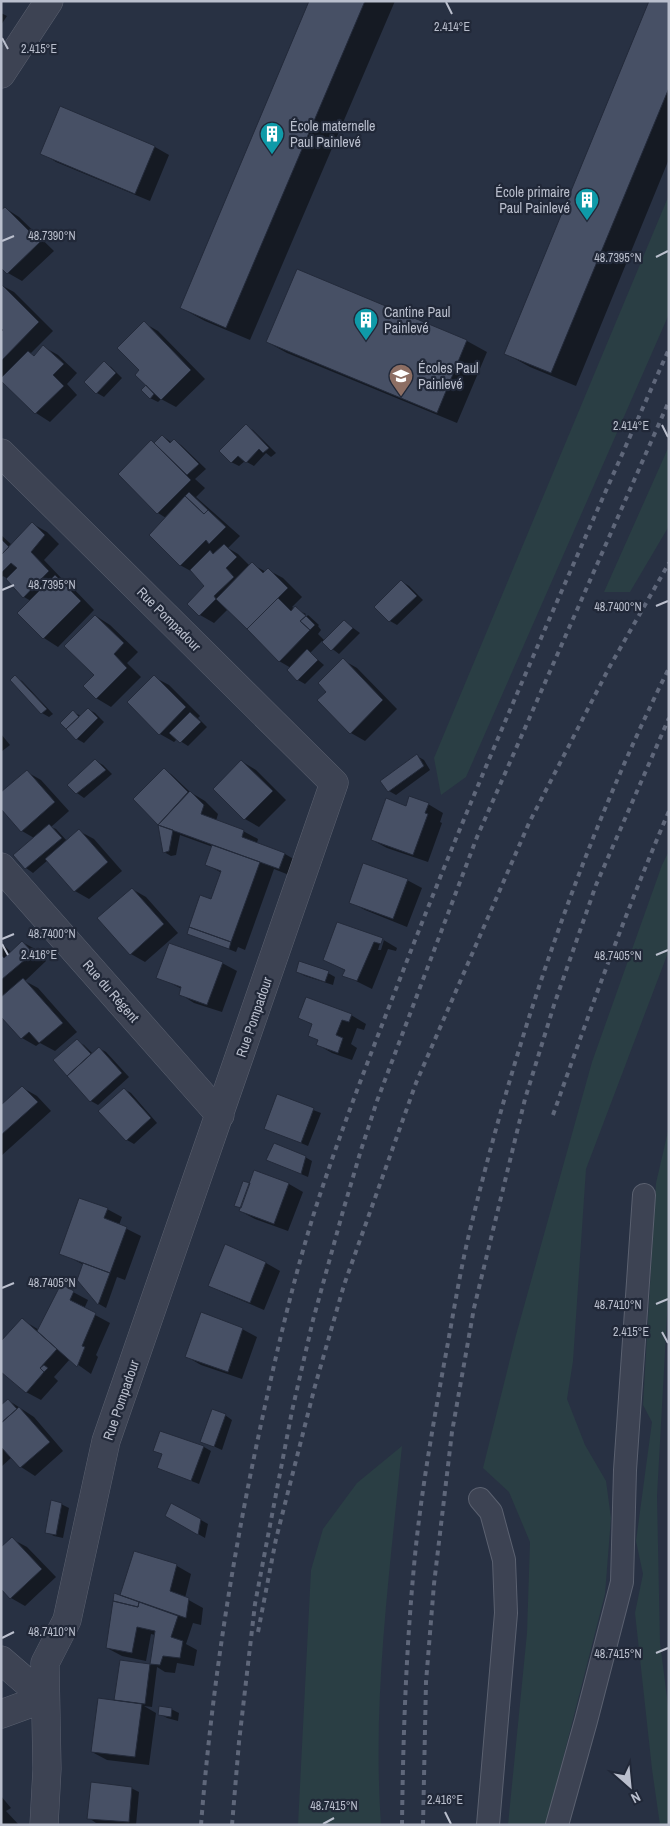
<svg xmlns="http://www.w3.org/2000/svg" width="670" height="1826" font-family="'Archivo Narrow',sans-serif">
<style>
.green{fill:#2a3e44}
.shadow{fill:#0007;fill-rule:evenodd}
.building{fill:#475065;stroke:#232a3a}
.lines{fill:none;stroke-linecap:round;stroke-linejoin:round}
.lane-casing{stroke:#5b6170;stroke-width:24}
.street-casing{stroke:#5b6170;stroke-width:29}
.lane{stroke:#3d4353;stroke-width:22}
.street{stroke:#3d4353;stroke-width:28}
.rail{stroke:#5f677a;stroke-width:4;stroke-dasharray:5 5;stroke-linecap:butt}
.ticks{fill:none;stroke:#babfcd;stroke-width:2}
.labels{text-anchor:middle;stroke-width:4.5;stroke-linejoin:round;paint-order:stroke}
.poi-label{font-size:14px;fill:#babfcd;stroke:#212838;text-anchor:start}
.street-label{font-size:14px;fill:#babfcd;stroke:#212838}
.ticks-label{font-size:12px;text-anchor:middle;fill:#babfcd;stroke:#212838;stroke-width:4.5;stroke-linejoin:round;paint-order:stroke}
</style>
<rect width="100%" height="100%" fill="#283143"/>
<path class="green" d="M669,195V314L466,777L441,795L434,758Z
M669,446V526L630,592H604Z
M669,851V950L586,1169L573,1361L567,1399L585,1445L606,1481L611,1518L605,1594L546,1825H508L527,1633L530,1542L509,1492L483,1468L516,1335L592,1062L662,865Z
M669,1127V1280L657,1496L660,1643L669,1713V1825H660L652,1769L635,1613L643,1574L636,1541L652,1422L643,1405L656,1183Z
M402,1446C390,1572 372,1698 381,1825H298L311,1570L323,1529L357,1483Z"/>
<path class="shadow" d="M310,1H395L250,340L205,321L181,308Z
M669,1V159L576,386L530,367L506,354Z
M1,13L7,16L1,25Z
M60,108L155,147L169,155L150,201L56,162L42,153Z
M5,208L19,217L54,251L22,281L8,273Z
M1,285L14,292L53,331L30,354L35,357L44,347L58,355L77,373L67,384L77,395L50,422L36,413L3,381L1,383V329L4,330Z
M144,323L158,331L205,379L176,407L161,399L158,402L150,398L141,370Z
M467,341L487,352L457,423L287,353L267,342Z
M104,363L111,367L122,378L104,397L97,393Z
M246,426L253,430L276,453L271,457L266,453L254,466L245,461L239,466L231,462Z
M163,436L172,443L174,440L181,445L206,469L195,479L205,488L196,497L240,536L228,548L238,554L250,566L252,564L266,572L268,570L283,578L302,597L292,607L306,614L295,624L297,626L308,615L319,625L318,626L321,630L318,634L325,641L345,622L360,633L339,654L322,641L310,653L324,665L305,684L298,680L291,668L279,661L228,609L214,623L200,615L206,586L196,574L180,565L166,518L158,513L119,474L151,442L155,444Z
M33,524L47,532L59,544L44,560L63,580L62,581L70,585L94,610L58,647L44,638L19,613L31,601L24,597L8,579L3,576L1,578V535L12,545Z
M401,581L409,586L423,600L397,625L390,621L376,607Z
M96,616L110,625L138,652L127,663L141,677L111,707L96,698Z
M343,660L357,668L397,709L365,741L351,733L327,692Z
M15,677L22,681L53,714L49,717L42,713Z
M154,677L169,685L200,716L198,718L207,727L188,746L177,739L174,742L160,734Z
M88,709L95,713L104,722L84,743L77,739L73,712L81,716Z
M1,734L10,745L1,752Z
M417,756L424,760L430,770L396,795L389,791Z
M96,761L103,765L112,774L84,798L77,793L69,785Z
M241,761L256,770L286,800L259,827L245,819Z
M164,770L171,774L190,792L205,801L218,814L216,821L243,831L258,839L257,843L285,854L299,862L294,877L274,869L245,950L238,947L236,952L188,933L212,901L222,873L207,865L213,847L180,835L176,855L171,856L164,852L159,824L135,799Z
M27,772L41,780L69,811L51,827L56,829L67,841L79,831L94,839L122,871L89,899L75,891L48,860L33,873L26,868L34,838L22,831L1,808Z
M428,804L443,813L440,822L442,823L428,862L387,848L372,840L407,807Z
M407,880L422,888L407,927L365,910L350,902Z
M132,889L146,897L178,933L145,962L131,954Z
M338,924L382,939L397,948L396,951L388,949L372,989L344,975L346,971L325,960ZM381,940H384L381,950H378Z
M22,942L37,950L46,961L25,981L38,988L77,1032L55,1051L40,1043L36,1046L22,1038L1,998V943L11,952Z
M222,963L237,971L222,1012L194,1003L180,994L182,989L158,977Z
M297,972L328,973L335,977L333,985L305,976Z
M351,1015L366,1024L364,1030L357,1028L351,1044L357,1048L352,1060L332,1053L318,1045L319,1041L309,1035L313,1025L299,1017Z
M77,1041L84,1045L93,1054L99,1048L106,1052L129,1077L98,1105L91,1101L54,1061Z
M23,1088L37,1096L51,1111L1,1156V1107Z
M124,1089L131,1093L157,1123L134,1144L127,1140Z
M277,1096L321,1113L308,1146L265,1128Z
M305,1157L312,1161L308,1177L268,1160Z
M255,1172L289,1184L303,1192L288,1231L255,1219L240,1211L241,1209L235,1205L250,1185Z
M107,1209L122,1217L119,1225L141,1236L125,1280L117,1277L106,1308L99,1304L79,1280L84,1265L61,1253Z
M226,1246L266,1263L280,1271L264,1310L224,1293L210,1285Z
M73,1292L88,1300L84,1309L110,1323L96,1355L98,1357L91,1374L70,1359L54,1377L58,1381L41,1400L26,1392L23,1320L39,1330Z
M242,1329L257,1337L242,1379L201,1365L187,1357Z
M8,1400L34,1417L63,1451L35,1476L21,1467L12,1457L1,1467V1407Z
M225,1415L232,1420L222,1450L202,1441Z
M161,1432L204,1447L211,1451L199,1484L158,1468L163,1455L154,1450Z
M61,1504L69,1508L63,1538L54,1536L46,1532Z
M167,1516L201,1520L208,1524L205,1538Z
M12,1539L27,1547L56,1577L25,1606L11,1598Z
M135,1552L177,1566L191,1574L185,1598L203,1608L201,1625L193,1623L186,1644L197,1650L194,1666L177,1663L175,1673L165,1672L157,1667L152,1707L144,1706L156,1713L149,1765L107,1760L92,1752L115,1701L121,1661L151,1665L155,1635L151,1634L146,1661L122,1656L107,1648L120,1597Z
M171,1709L179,1713L178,1721L167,1718L160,1714Z
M131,1788L139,1792L136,1825L96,1823L89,1818Z
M1,1796L11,1808L6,1811L19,1825H1Z"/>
<path class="building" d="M309,1H365L226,328L180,308Z
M649,1H669V88L551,373L504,354Z
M60,106L155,146L135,194L40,154Z
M5,207L40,242L7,274L1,268V210Z
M297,269L467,340L437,413L266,342Z
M1,284L39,322L1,361V332L3,330L1,328Z
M144,321L191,370L161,400L135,375L139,370L117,348Z
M43,345L64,364L53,375L64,386L35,414L1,381V378L28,351L34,356Z
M104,361L116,373L96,394L84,382Z
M146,385L154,394L150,399L141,390Z
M246,424L269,448L263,453L259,449L246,463L238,456L231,463L219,451Z
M162,435L170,443L174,439L199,464L187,475L154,443Z
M151,440L191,480L157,514L118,474Z
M189,492L208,510L204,514L185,496Z
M185,496L204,514L208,510L226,527L209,544L206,540L180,566L149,535Z
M32,522L45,535L31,552L49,571L23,598L6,579L17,568L11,563L1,573V555Z
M1,539L9,547L1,555Z
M224,544L237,557L226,568L234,577L214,596L216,599L199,616L187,604L204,586L190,570L210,550L213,554Z
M252,562L263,573L268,568L288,588L247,629L216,599Z
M55,575L81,601L43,639L17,613Z
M401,580L417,596L389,622L374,607Z
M278,598L291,611L295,606L306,616L300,621L310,630L279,662L247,629Z
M95,615L124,643L114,654L127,668L96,699L83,686L94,675L64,646Z
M306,616L315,625L310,630L300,621Z
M344,620L353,628L331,651L322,642Z
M307,649L318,660L297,681L287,670Z
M343,658L383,700L350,734L317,700L326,692L318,683Z
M15,675L47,709L41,714L10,680Z
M154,675L186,707L159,735L127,702Z
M88,708L98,718L76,740L66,729Z
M73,710L79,717L66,729L60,723Z
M190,712L201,722L180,743L169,733Z
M417,754L424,766L388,792L380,781Z
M95,759L106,770L76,794L67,785Z
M241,760L273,791L244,820L213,789Z
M164,768L188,792L158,825L133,799Z
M27,770L55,802L21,832L1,809V792Z
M190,791L204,805L201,814L244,830L242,837L285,853L279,869L158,825Z
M409,796L429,803L425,813L428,814L413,855L371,840L386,798L406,806Z
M49,824L62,838L25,869L13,855Z
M158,825L173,830L169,851L163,853Z
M79,829L108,862L74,892L45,859Z
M212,845L260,862L231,942L189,927L200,895L211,899L221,871L205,865Z
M363,863L408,879L393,919L349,903Z
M132,888L164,924L130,955L97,918Z
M337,922L383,938L381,944L374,942L357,981L342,976L345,970L323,960Z
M189,927L231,942L229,949L187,934Z
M22,941L33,953L1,980V955L4,958Z
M169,943L223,962L207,1005L179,995L181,987L156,978Z
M299,961L329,971L325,982L296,972Z
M23,978L63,1023L39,1043L29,1032L21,1039L1,1017V997Z
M306,997L352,1014L349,1022L342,1020L336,1035L343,1038L338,1053L316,1045L318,1040L308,1036L312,1024L298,1018Z
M77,1039L91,1054L67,1076L53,1060Z
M99,1047L122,1073L90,1102L67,1076Z
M22,1086L38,1102L1,1135V1105Z
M124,1088L151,1118L126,1141L98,1111Z
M277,1094L314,1108L301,1143L264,1129Z
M274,1143L306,1156L301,1174L266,1160Z
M254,1170L289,1183L274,1224L239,1211Z
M243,1181L250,1183L241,1208L234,1206Z
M79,1198L108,1208L104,1218L127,1227L110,1273L59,1254Z
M225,1244L266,1262L250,1303L208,1286Z
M83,1263L110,1273L98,1305L77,1280Z
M61,1284L74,1291L70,1300L96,1313L82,1346L85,1347L77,1367L37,1331Z
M201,1312L243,1328L228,1372L185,1357Z
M22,1318L57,1349L40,1368L44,1372L26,1393L1,1372V1341Z
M44,1365L48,1368L44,1372L40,1368Z
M8,1399L17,1409L1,1423V1405Z
M19,1407L50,1442L20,1468L1,1447V1423Z
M212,1409L226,1414L214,1447L200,1442Z
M160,1431L204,1446L191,1481L157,1468L162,1454L153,1451Z
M51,1500L62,1503L56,1535L45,1533Z
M171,1503L201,1519L198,1535L165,1516Z
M12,1537L42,1569L10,1599L1,1589V1547Z
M134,1551L177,1564L170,1591L189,1598L186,1618L120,1595Z
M114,1593L139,1602L138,1607L113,1601Z
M113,1601L138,1607L139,1602L178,1616L171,1637L183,1641L180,1658L163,1656L160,1665L150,1664L155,1631L137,1627L132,1653L106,1648Z
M120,1660L150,1664L145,1704L114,1700Z
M98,1698L142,1704L135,1757L91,1752Z
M159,1706L172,1708L171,1717L158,1715Z
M91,1782L132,1787L129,1822L87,1819Z"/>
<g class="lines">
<defs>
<path id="lane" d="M480,1499L491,1512L504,1560L506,1613L488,1825
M557,1825L586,1721L622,1582L625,1470L644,1195"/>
<path id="street" d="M1,74L49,1
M1,453L334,783L106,1441L67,1620L45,1663L47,1769L44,1825
M1,867L220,1115
M1,1660L45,1698
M1,1714L45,1698"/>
</defs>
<use href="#lane" class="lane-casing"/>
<use href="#street" class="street-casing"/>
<use href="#lane" class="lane"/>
<use href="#street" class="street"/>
<path class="rail" d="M553,1115C589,1013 626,911 669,811
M258,1632L276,1539L315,1386L344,1285L416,1083L529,823L610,666L669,563
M201,1825C212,1685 233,1552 263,1415C278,1346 294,1277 315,1210C343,1123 377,1038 410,953C490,749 580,549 669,349
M232,1825L239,1742L255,1604L267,1541L292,1411L313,1320L343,1211L361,1150L377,1101L477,837L669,401
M402,1825C403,1738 406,1652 414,1566C420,1499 432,1431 444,1364C453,1317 460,1269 472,1222C518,1032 582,843 669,668
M423,1825L426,1682L434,1584L452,1432L474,1308L525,1099L554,1005L596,885L669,718"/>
</g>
<path class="ticks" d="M446,2L452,14M2,38L8,49M2,241L14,236M656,257L668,251M662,425L668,437M2,590L14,585M656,606L668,601M2,939L14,934M2,944L8,955M656,955L668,950M2,1288L14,1283M656,1304L668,1299M662,1332L668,1343M2,1638L14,1632M656,1653L668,1648M445,1812L451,1824M323,1824L334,1818"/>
<defs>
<symbol id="building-pin" viewBox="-11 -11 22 30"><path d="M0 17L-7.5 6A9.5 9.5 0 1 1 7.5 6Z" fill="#0f9aa8" stroke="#212838"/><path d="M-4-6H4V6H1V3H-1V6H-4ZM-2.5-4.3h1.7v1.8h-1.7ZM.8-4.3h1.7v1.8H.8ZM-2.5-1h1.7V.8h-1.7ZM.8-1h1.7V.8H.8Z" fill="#fff"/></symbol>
<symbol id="school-pin" viewBox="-11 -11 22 30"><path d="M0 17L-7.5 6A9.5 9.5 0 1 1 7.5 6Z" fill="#8d6e63" stroke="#212838"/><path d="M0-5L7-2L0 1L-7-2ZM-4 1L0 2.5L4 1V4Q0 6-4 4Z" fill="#fff"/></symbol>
</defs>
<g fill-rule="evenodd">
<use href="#building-pin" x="258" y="120" width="28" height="38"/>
<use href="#building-pin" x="573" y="186" width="28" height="38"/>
<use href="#building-pin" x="352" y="306" width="28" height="38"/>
<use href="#school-pin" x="387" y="362" width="28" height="38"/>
</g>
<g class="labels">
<g class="poi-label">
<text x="290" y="131">École maternelle<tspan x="290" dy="16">Paul Painlevé</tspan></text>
<text x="570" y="197" text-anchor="end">École primaire<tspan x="570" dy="16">Paul Painlevé</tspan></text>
<text x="384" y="317">Cantine Paul<tspan x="384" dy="16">Painlevé</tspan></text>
<text x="418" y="373">Écoles Paul<tspan x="418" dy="16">Painlevé</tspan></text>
</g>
<g class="street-label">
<text transform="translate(169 619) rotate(45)" y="5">Rue Pompadour</text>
<text transform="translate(111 991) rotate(49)" y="5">Rue du Régent</text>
<text transform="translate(254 1017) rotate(-71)" y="5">Rue Pompadour</text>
<text transform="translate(121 1400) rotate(-71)" y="5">Rue Pompadour</text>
</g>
</g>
<g class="ticks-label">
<text x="452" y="31">2.414°E</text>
<text x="39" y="53">2.415°E</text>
<text x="52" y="240">48.7390°N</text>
<text x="618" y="262">48.7395°N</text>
<text x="631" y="430">2.414°E</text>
<text x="52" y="589">48.7395°N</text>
<text x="618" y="611">48.7400°N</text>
<text x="52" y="938">48.7400°N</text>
<text x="39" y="959">2.416°E</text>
<text x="618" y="960">48.7405°N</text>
<text x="52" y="1287">48.7405°N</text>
<text x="618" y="1309">48.7410°N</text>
<text x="631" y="1336">2.415°E</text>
<text x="52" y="1636">48.7410°N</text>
<text x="618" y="1658">48.7415°N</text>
<text x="445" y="1804">2.416°E</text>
<text x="334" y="1810">48.7415°N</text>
</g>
<rect width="670" height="1826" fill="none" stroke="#babfcd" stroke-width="5"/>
<g transform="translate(630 1786) rotate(153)" stroke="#212838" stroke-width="4" paint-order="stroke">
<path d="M0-4L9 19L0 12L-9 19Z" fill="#babfcd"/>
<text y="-8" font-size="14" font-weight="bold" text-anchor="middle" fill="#babfcd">N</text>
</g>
</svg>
